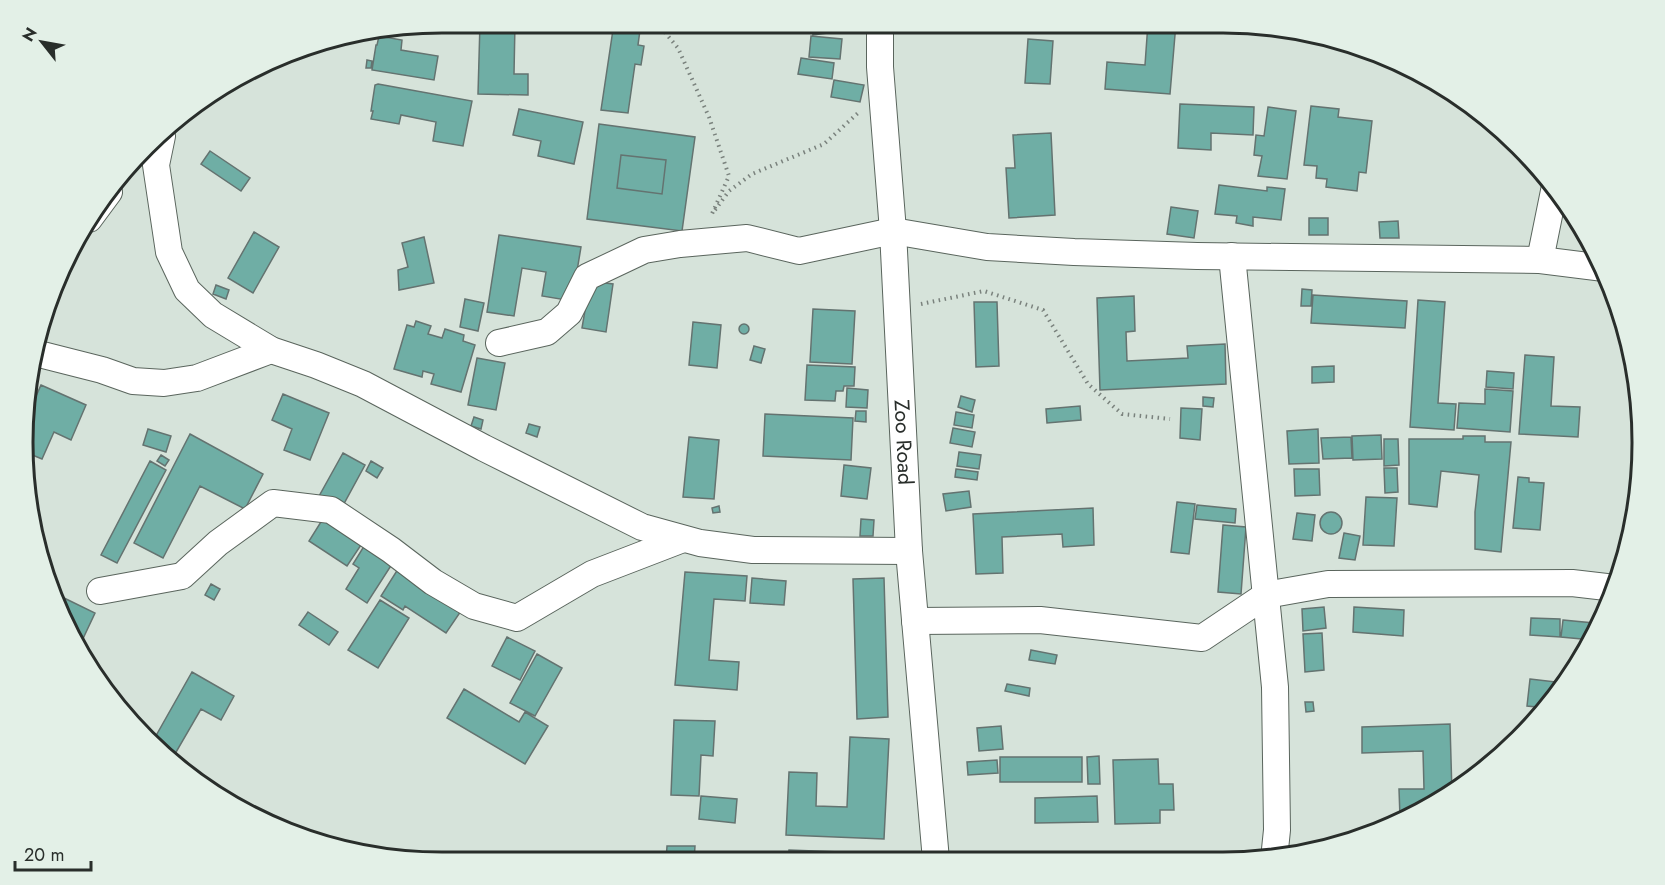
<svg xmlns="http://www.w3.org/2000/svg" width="1665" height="885" font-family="Jost,sans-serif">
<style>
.building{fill:#6faea5;stroke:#647370;stroke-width:1.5;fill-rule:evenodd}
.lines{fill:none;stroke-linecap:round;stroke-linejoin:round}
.minor-casing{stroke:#5a655d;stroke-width:28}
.path{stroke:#7a827d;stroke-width:4;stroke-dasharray:1.5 4.5;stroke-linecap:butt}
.minor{stroke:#fff;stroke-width:26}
.labels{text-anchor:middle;stroke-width:5;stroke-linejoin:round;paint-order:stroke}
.street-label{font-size:21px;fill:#292e2b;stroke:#e3f0e7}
.rim{fill:none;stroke:#292e2b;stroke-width:3}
</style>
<rect width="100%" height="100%" fill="#d6e3da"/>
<path class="building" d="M480,23H515L514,74H528V95L478,94Z
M614,23H641L638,45L644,46L641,65L635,64L628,113L601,110Z
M811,23H834L835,32L813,35Z
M933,23H981V28L932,27Z
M1148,23H1176L1170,94L1105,89L1107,62L1145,65Z
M379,36L402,40L401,50L438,56L434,80L372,70L376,45H377Z
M811,36L842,39L840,59L809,57Z
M1028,39L1053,41L1050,84L1025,83Z
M801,58L834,63L832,79L798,74Z
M367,60L372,61L371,68H366Z
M834,80L864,85L860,102L831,97Z
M378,84L472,101L463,146L433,141L436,122L401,115L399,124L371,119L373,111H371L375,85Z
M1180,104L1254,107L1253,135L1211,133V150L1178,148Z
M1311,106L1339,109L1338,117L1372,121L1366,173L1359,172L1357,191L1326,187L1327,179L1316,178L1317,166L1304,165Z
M1268,107L1296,111L1287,179L1258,176L1262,156L1254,155L1256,135L1264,136Z
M519,109L583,122L574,164L538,156L541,141L513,135Z
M599,124L695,137L682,231L587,219ZM621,155L666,160L662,194L617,188Z
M1051,133L1055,215L1009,218L1006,168H1015L1013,135Z
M210,151L250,178L241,191L201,164Z
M621,155L666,160L662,194L617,188Z
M1219,185L1267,191V187L1285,189L1281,220L1253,217V226L1236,223L1237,216L1215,214Z
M1171,207L1198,211L1194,238L1167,234Z
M1309,218H1328V235H1309Z
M1398,221L1399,238H1380L1379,222Z
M254,232L279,247L253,293L228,278Z
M499,235L581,247L572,301L542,296L546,272L522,268L514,316L487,312Z
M424,237L434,283L399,290L398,270L408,267L402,243Z
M590,281L613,284L606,332L582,328Z
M216,285L229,290L226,299L213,294Z
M1302,289L1312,290L1311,306H1301Z
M1313,295L1407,301L1405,328L1311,323Z
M1134,296L1135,331L1126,332L1127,361L1188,358L1187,346L1225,344L1226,384L1100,390L1097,298Z
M465,299L484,303L478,331L460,327Z
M1418,300L1445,302L1438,403L1456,404L1454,430L1410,427Z
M974,302H997L999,366L976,367Z
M813,309L855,311L852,364L810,362Z
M416,321L431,326L428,334L442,338L445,329L464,335L463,341L475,345L461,392L431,384L434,374L423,371L422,377L394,369L407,325L414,327Z
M693,322L721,325L717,368L689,365Z
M739 329a5 5 0 1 1 10 0a5 5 0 1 1-10 0Z
M754,346L765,349L761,363L750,360Z
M1525,355L1554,357L1551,406L1580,407L1578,437L1519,434Z
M477,358L505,363L496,410L468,405Z
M807,365L855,367L854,386H844L843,391H836L835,401L805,400Z
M1334,366V382L1312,383V367Z
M1487,371L1514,373L1513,389L1486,387Z
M41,385L86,405L71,440L54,432L42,459L25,452L29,412Z
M847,388L868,390L867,408L846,407Z
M1485,389L1513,391L1510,432L1457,428L1459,403L1485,404Z
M283,394L329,413L310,460L284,450L292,429L272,420Z
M961,396L975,400L972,412L958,407Z
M1203,397L1214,398L1213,407L1203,406Z
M1080,406L1081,420L1047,423L1046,409Z
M1181,408L1202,409L1200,440L1180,438Z
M856,411H866V422L855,421Z
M956,412L974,415L972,428L954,425Z
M765,414L853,418L851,460L763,456Z
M474,417L483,420L481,429L471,426Z
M529,424L540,427L537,437L526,433Z
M953,428L975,432L972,447L950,443Z
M148,429L171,436L166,452L143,445Z
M1318,429L1319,463L1289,464L1287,431Z
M190,434L263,474L245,509L200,486L163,558L134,543Z
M1381,435L1382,459L1353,460L1352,436Z
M1463,436H1485V442H1511L1501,552L1475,549V512L1479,475L1441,471L1437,507L1409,504V439H1463Z
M689,437L719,440L714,499L683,497Z
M1351,437L1352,458L1323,459L1321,438Z
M1384,439H1398L1399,465L1384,466Z
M959,452L981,455L979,469L957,466Z
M343,453L365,465L340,511L318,498Z
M161,455L169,460L165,466L157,461Z
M150,461L166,470L117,563L101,555Z
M371,461L383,468L377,478L366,471Z
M844,465L871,468L867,499L841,496Z
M1384,468H1397L1398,492L1385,493Z
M956,469L978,472L977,480L955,477Z
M1294,469H1319L1320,495L1295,496Z
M1518,477L1529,478V482L1544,483L1540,530L1513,528Z
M969,491L971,507L946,511L943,494Z
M1366,497L1397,498L1394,546L1363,545Z
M1177,502L1195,504L1189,554L1171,552Z
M1197,505L1236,509L1235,523L1195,519Z
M719,506L720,512L713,513L712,508Z
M1093,508L1094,545L1063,547L1062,534L1002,537L1003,573L976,574L973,514Z
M1320 523a11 11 0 1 1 22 0a11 11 0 1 1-22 0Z
M1297,513L1315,515L1312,541L1293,539Z
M324,517L363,542L347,566L309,541Z
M861,519L874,520L873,536H860Z
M1223,525L1246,527L1241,594L1218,592Z
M1344,533L1360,536L1355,560L1339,558Z
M366,543L394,561L367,603L346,589L359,568L353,564Z
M398,569L461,611L446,633L405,606L403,610L381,596Z
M685,572L747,576L745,601L714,599L709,660L739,662L737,690L675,685Z
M752,578L786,581L784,605L750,603Z
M884,578L888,717L857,719L853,579Z
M211,584L220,589L214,600L205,595Z
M60,596L95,613L80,645L56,606Z
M380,600L409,618L378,668L348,650Z
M1324,607L1326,628L1303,631L1302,609Z
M1354,607L1404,610L1403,636L1353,632Z
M308,612L338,632L329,645L299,625Z
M1531,618L1560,619V637L1530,635Z
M1563,620L1594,623L1592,640L1561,637Z
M1322,633L1324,670L1305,672L1303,634Z
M507,637L535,651L520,680L492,666Z
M1031,650L1057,655L1055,664L1029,660Z
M537,654L562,668L535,716L510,703Z
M192,672L234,696L221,720L201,709L175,754L153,741Z
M1530,679L1565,683L1547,708L1527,706Z
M1007,684L1030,688L1029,696L1005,691Z
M464,689L519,722L525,712L548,726L525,764L447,718Z
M1305,702H1313L1314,711L1306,712Z
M674,720L715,721L713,756L701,755L699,796L671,795Z
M1450,724L1452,794L1406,816L1400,817L1399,789H1424L1423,751L1362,753V727Z
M1001,726L1003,749L979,751L977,728Z
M850,737L889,739L884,839L786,835L789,772L817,773L816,806L847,807Z
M1099,756L1100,784H1088L1087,757Z
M1000,757H1082V782H1000Z
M1158,759L1159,784H1173L1174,810H1160V823L1115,824L1113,760Z
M997,760L998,773L968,775L967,762Z
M701,796L737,799L735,823L699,819Z
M1097,796L1098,822L1035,823V798Z
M667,846H695L694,861H666Z
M789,850L866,853V860H788Z"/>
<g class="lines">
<defs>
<g id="minor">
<path id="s1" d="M880,23V67L893,231L909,551L936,860"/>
<path d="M162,136L156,165L169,252L187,290L213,315L271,350L316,365L363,384L484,448L642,527L700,543L753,550L909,551"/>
<path d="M89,219L109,192"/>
<path d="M1232,256L1275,687L1277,830L1274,859"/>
<path d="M1540,260L1555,186"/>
<path d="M499,343L547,332L569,313L587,277L644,250L680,244L747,238L799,251L893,231L987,247L1074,252L1197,256L1540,260L1604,268"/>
<path d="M35,353L102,370L133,381L164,383L197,378L271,350"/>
<path d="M100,591L182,576L218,543L273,503L331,510L391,550L433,582L474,606L517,618L592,574L683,539"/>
<path d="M915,621L1040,620L1202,638L1266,595L1328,584L1572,583L1615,588"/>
</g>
</defs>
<use href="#minor" class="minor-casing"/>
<path class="path" d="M657,23L678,48L709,117L729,176L711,216
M715,210L729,191L752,174L824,144L858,113
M921,304L984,291L1043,310L1088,384L1122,414L1170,419"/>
<use href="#minor" class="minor"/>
</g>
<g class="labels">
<g class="street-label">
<text dy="7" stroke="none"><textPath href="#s1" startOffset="420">Zoo Road</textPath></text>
</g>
</g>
<path d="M0 0H1665V885H0ZM442 33H1223A409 409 0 0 1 1632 442V443A409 409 0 0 1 1223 852H442A409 409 0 0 1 33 443V442A409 409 0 0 1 442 33Z" fill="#e3f0e7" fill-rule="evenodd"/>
<path class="rim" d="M442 33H1223A409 409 0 0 1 1632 442V443A409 409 0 0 1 1223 852H442A409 409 0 0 1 33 443V442A409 409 0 0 1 442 33Z"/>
<g transform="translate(42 42) rotate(301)" stroke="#e3f0e7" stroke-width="4.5" paint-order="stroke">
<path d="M0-4.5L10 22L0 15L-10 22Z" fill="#292e2b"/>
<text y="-9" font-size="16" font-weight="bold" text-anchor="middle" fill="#292e2b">N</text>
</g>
<path d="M15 861v9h76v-9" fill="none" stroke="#292e2b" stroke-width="3"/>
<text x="24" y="861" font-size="18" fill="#292e2b" stroke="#e3f0e7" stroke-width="4.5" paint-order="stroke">20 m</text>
</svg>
